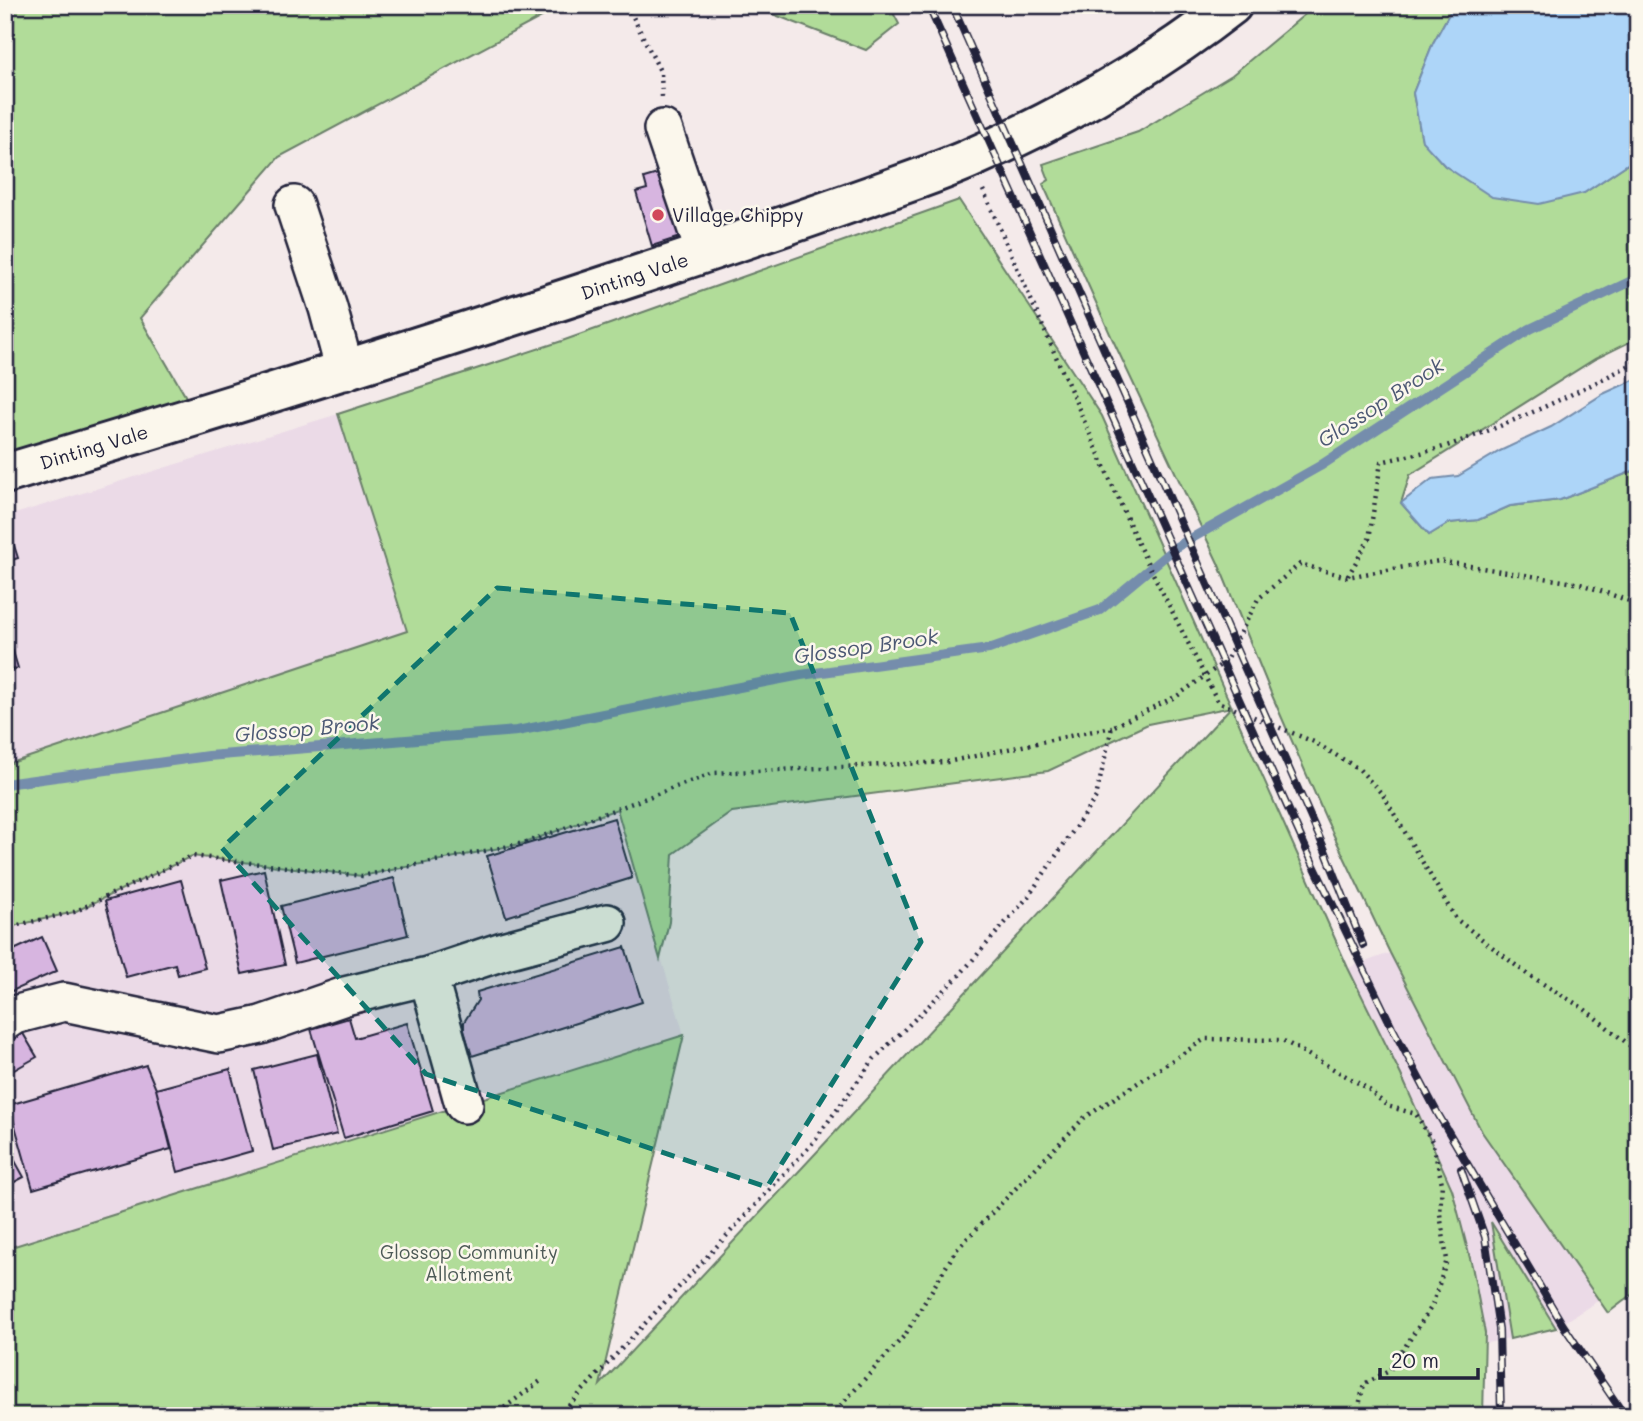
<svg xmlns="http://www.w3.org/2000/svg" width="1643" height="1421" font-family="Mali,sans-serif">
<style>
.built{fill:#ebdae7}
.green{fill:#b1dc99;stroke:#6a7f6a;stroke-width:2}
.water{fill:#add5f8;stroke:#758dac;stroke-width:2}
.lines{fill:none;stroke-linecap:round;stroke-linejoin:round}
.stream{stroke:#758dac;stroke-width:10}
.building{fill:#d7b5e0;stroke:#22223b;stroke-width:2}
.minor-casing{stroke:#22223b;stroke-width:42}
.major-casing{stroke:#22223b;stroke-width:44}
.path{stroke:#22223b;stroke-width:4.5;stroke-dasharray:2 5;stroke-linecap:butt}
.minor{stroke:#fbf7ec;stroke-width:37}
.major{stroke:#fbf7ec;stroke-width:38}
.rail-casing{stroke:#22223b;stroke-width:8}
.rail{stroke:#fbf7ec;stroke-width:5;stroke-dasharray:16;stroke-linecap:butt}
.marked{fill:#0f766e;fill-opacity:0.2;stroke:#0f766e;stroke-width:5;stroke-dasharray:14 9;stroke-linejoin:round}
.poi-dot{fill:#d1495b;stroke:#fbf7ec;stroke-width:2.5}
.labels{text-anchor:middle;stroke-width:5;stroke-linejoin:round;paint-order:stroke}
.poi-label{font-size:19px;fill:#22223b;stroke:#fbf7ec;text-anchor:start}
.street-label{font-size:19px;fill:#22223b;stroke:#fbf7ec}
.park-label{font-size:19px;fill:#4d5a57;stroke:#fbf7ec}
.water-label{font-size:21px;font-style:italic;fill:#4c5874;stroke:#fbf7ec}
</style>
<rect width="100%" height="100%" fill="#f4eaea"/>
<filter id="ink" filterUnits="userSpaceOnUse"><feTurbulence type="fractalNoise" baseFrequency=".0143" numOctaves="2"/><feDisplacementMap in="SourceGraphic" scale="14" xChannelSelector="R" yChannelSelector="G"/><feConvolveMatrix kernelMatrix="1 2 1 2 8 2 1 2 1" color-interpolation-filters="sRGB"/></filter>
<g filter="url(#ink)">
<path class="built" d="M338,414L407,631L5,765V517Z
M617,809L684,1035L5,1249V928L74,912L192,856L362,876L524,843Z
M1390,953L1482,1132L1599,1300L1556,1328L1491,1224L1510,1339L1486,1343L1472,1266L1452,1189L1401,1075L1348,968Z"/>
<path class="green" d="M5,5H564L279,157L140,318L190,404L5,460Z
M749,5H889L899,24L866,50Z
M1316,5H1454L1433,43L1413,93L1422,140L1445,166L1584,193L1638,157V338L1595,359L1410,475L1401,503L1429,535L1449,523L1478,520L1510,506L1560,500L1638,469V1290L1608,1313L1482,1132L1390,953L1326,819L1271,693L1218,563L1111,336L1043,184L1049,180L1043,164L1138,132L1232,75Z
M959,200L1102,416L1348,968L1401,1075L1452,1189L1472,1266L1485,1333L1483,1416H5V1249L684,1035L600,1385L1231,707L1148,724L1048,771L732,812L673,854L669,922L660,959L617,809L524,843L362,876L192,856L74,912L5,928V765L407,631L338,414L562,341Z
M1491,1222L1556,1328L1510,1339Z"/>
<path class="water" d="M1454,5H1638V157L1584,193L1539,204L1492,197L1445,166L1422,141L1413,93L1433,43Z
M1638,378V469L1560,500L1510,506L1478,520L1449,523L1429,535L1401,503L1432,479L1458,476L1500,451L1551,427L1603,394Z"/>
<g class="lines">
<path class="stream" d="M5,784L208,756L517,731L801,675L989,649L1100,610L1176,547L1320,466L1530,329L1638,278"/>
</g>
<path class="building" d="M661,173L680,237L652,246L636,192L647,189L644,178Z
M5,517L18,558L5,562Z
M5,625L18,668L5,672Z
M614,818L632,878L506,917L487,856Z
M264,870L285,965L242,974L221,880Z
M394,878L408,935L295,963L281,906Z
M181,880L205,968L178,975L175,964L126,977L105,901Z
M42,937L57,971L5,994V954Z
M625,947L642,1002L472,1056L464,1031V1022L478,1000L477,992Z
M349,1018L355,1038L407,1023L433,1111L344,1138L311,1029Z
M18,1025L37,1057L5,1075V1033Z
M317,1054L337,1134L273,1150L254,1070Z
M146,1065L156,1089L171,1149L33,1189L9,1105Z
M230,1069L252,1151L178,1172L156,1089Z
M5,1143L24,1177L5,1187Z"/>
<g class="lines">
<defs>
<path id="minor" d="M663,129L705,253
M294,205L328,308L345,371
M428,976L464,1104
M5,1021L14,1015L64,1002L219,1034L261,1025L345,996L428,976L506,950L607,923"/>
<g id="major">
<path id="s1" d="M5,474C215,411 424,346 632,277C711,251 791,224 870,196C903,184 937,173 969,159C1060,119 1154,66 1232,5"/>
</g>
</defs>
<use href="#minor" class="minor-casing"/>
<use href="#major" class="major-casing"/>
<path class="path" d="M627,5L661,73L662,97
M983,190L1139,546L1218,702L1314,742L1359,769L1383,795L1456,919L1527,974L1583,1008L1638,1052
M1348,576L1369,539L1381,462C1405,456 1431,452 1455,443C1518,421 1578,392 1638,361
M5,928L74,912L192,856L362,876L524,843L714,773L947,762L1112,727
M493,1416L542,1380
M559,1416L811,1145L874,1059L956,979L1028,897L1096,797L1112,727L1177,696L1226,661L1258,599L1300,564L1347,577L1439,561L1581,584L1632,602L1638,606
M831,1416L905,1335L956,1250L1084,1118L1205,1039L1282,1040L1367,1088L1387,1106L1416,1114L1432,1141L1442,1183L1440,1214L1447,1260L1432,1306L1389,1371L1364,1384L1358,1410L1362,1416"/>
<use href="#minor" class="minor"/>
<use href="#major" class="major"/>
<defs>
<path id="rail" d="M928,5L1308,853L1392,1027L1438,1114L1498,1216L1563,1325L1625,1416
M952,5L1325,850L1363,945
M1461,1169L1485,1237L1499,1329L1501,1416"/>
</defs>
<use href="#rail" class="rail-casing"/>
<use href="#rail" class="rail"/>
</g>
</g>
<path class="marked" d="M497,588L790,613L921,942L767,1187L426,1074L222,848Z"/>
<circle class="poi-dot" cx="658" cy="215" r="7"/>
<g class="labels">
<g class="poi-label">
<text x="672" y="222">Village Chippy</text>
</g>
<g class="street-label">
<text dy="7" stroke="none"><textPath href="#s1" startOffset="660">Dinting Vale</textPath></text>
<text dy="7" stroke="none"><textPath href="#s1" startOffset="93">Dinting Vale</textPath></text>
</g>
<g class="park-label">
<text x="469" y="1259">Glossop Community<tspan x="469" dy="22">Allotment</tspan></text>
</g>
<g class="water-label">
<text transform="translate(1381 403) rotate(-33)" y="7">Glossop Brook</text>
<text transform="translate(866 647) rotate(-8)" y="7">Glossop Brook</text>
<text transform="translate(307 729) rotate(-5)" y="7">Glossop Brook</text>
</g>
</g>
<rect width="1643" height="1421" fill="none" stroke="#fbf7ec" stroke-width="28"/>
<rect x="14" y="14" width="1615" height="1393" fill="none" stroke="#22223b" stroke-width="2.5" filter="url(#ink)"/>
<path d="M1380 1368v10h98v-10" fill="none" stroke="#22223b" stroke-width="3.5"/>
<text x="1391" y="1368" font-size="21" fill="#22223b" stroke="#fbf7ec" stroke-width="5" paint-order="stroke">20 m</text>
</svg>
